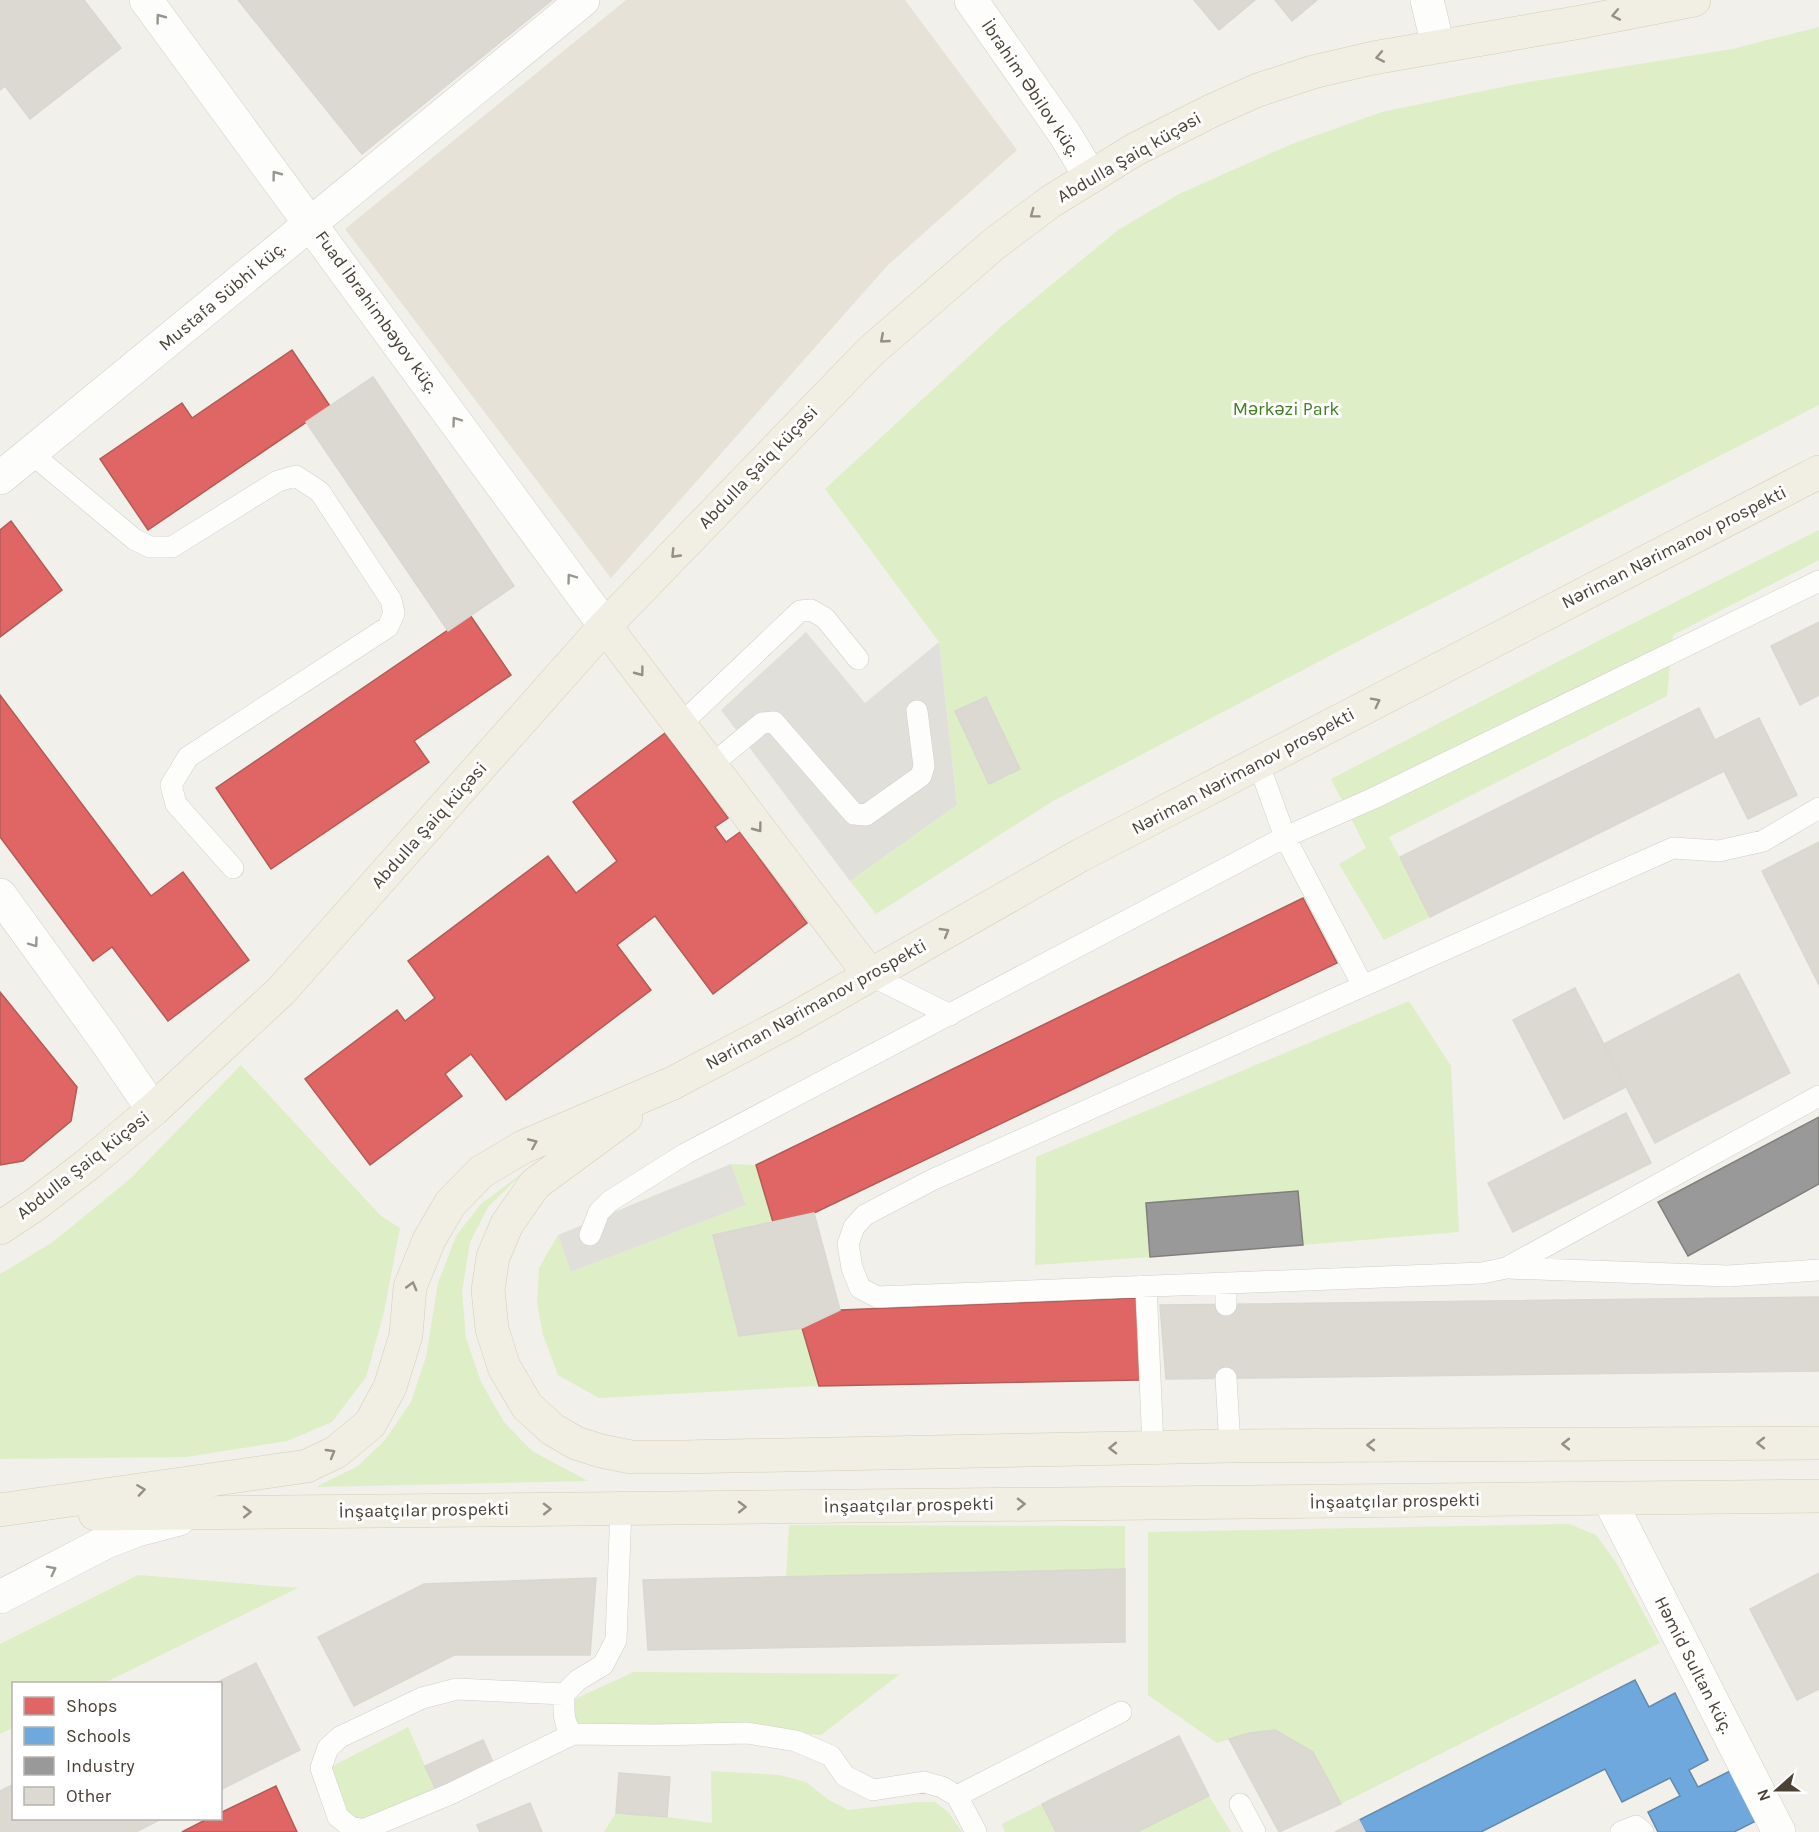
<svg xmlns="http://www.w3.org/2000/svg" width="1819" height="1832" font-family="Karla,sans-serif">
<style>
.residential{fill:#e7e2d7}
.green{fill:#deeec7}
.parking{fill:#e1dfda}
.shops{fill:#e06666;stroke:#b35b57;stroke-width:1.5}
.schools{fill:#6fa8dc;stroke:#6489aa;stroke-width:1.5}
.industry{fill:#999;stroke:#817f7b;stroke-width:1.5}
.building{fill:#dcd9d2;stroke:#dad7d0;stroke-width:1.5}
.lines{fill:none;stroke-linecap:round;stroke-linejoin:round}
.lane-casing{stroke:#d0cec7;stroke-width:22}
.street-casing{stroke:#d0cec7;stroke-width:34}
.primary-casing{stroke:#d6cdb6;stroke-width:34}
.lane{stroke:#fdfdfc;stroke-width:21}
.street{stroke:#fdfdfc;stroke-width:33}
.primary{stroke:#f1eee4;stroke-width:33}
.oneway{stroke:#958f84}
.oneway2{stroke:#9a968f}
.labels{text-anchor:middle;stroke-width:6;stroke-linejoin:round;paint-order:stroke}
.street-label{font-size:18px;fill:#494235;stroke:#fff}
.park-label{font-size:18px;fill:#428121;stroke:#fff}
</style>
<rect width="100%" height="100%" fill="#f2f0ea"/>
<path class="residential" d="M626,0H905L1017,150L887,266L611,578L345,229Z"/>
<path class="green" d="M1819,27V405L1339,651L1053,801L876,914L850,881L957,805L939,642L825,489L1004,324L1118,230L1179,194L1292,144L1382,112L1517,84L1732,49Z
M1819,530V560L1673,635L1667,696L1389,837L1430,917L1384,940L1339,864L1366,848L1331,779L1608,636Z
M1409,1001L1451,1066L1459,1232L1303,1245L1297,1191L1146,1203L1150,1257L1035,1265L1036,1157Z
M241,1065L381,1216L400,1228L384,1312L366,1377L332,1422L287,1441L186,1457L0,1459V1274L53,1242L131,1178Z
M731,1164L756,1165L773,1222L713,1236L739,1336L802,1328L819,1386L599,1398L558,1375L543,1335L537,1303L539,1268L558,1235L571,1272L746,1205Z
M525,1171L488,1207L470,1242L462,1292L466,1338L481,1382L504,1422L532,1451L588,1481L316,1487L358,1466L385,1440L411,1402L426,1357L438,1283L456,1236L481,1204Z
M1569,1524L1596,1535L1617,1564L1660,1643L1341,1804L1313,1752L1275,1730L1249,1733L1217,1743L1148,1695V1532Z
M789,1525L1125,1526V1569L786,1577Z
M138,1575L298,1588L104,1683L14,1684L13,1728L0,1734V1644Z
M634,1672L900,1674L821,1735L660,1728L578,1742L561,1707L579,1697Z
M408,1727L441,1802L353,1822L327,1769Z
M711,1771L779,1775L806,1782L829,1800L848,1810L917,1802H935L949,1813L962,1832H604L616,1813L667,1817L712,1823Z
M1209,1796L1231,1832H1137L1209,1797Z
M1042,1804L1056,1832H1005L1002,1824Z"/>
<path class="parking" d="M806,632L865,703L939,642L957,805L850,881L721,710Z
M731,1164L746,1205L571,1272L558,1235Z"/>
<path class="shops" d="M292,350L330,406L148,530L100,459L182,403L192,418Z
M11,521L62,590L0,637V530Z
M470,615L511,675L414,741L429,762L271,869L216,788Z
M0,695L151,896L183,872L249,960L168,1021L112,947L93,961L0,837Z
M665,733L728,818L715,827L726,842L740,832L807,923L713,994L655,916L617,945L651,990L506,1100L471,1054L445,1074L462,1096L370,1165L305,1079L397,1010L405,1021L435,998L408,961L548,856L576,893L617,861L573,802Z
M1303,898L1337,963L814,1213L773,1222L756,1165Z
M0,992L77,1087L71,1121L23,1161L0,1165Z
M1137,1298L1140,1380L819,1386L802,1328L840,1310Z
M276,1786L297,1832H182L209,1818H220V1813Z"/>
<path class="schools" d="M1635,1680L1649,1707L1675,1693L1708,1760L1689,1770L1698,1787L1732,1770L1758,1820L1734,1832H1658L1648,1812L1680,1796L1670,1778L1622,1802L1605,1769L1481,1832H1365L1359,1820Z"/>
<path class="industry" d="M1819,1117V1184L1688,1256L1658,1202Z
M1298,1191L1303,1245L1150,1257L1146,1203Z"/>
<path class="building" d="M0,0H84L121,48L30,119L5,86L0,90Z
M238,0H552L362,154Z
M1194,0H1255L1219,30Z
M1275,0H1317L1292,21Z
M373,377L514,586L448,631L306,422Z
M1819,622V695L1800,705L1771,646Z
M986,697L1020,769L989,784L955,711Z
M1699,708L1715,740L1759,718L1797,795L1748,819L1724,771L1430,917L1400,857Z
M1819,842V985L1762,871Z
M1739,974L1790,1073L1655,1143L1604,1044Z
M1575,988L1626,1087L1564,1119L1513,1020Z
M1626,1113L1651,1163L1513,1232L1488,1183Z
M814,1213L840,1310L802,1328L739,1336L713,1235Z
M1819,1297V1371L1166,1379L1160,1305Z
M1125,1569V1642L648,1650L643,1580Z
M1819,1573V1689L1797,1700L1750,1609Z
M596,1578L590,1655H454L354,1706L318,1637L424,1584Z
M256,1663L300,1750L220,1790V1684H214Z
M1275,1730L1313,1752L1341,1804L1279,1832L1229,1739L1249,1733Z
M1179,1736L1209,1796L1137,1832H1056L1042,1804Z
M483,1740L494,1764L436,1790L425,1766Z
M619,1773L670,1777L667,1817L616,1813Z
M14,1784V1818H163L136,1832H0V1791Z
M530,1803L542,1832H480L477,1825Z
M1359,1820L1365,1832H1335Z"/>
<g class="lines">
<defs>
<path id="lane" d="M32,454L134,539L150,547H172L278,481L296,476L320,492L391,600L394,613L388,627L188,757L171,785L176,804L233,868
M680,725L800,611L811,610L825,618L858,659
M1258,762L1285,837L1363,986
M710,766L762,723L774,722L854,814L866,815L921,776L924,766L917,711
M1819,808L1763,841L1719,851L1673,848L1363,986L932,1180L865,1215L854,1227L848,1244L852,1268L860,1288L877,1297L1482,1273L1506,1268L1819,1096
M870,975L950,1015
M590,1235L599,1212L610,1201L685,1154L1285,837L1374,798L1819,581
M1508,1268L1728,1276L1819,1270
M1146,1286L1153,1447
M1226,1305V1283
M1226,1378L1230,1446
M564,1694L457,1689L422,1698L340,1737L328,1748L321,1768L338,1817L351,1827L363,1830L450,1794L573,1734L655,1735L747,1733L796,1741L831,1756L845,1776L873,1790L924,1782L942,1787L957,1796L976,1832
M573,1734C562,1724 564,1708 564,1694L578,1680L603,1665L616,1640L621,1508
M957,1796L1121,1712
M1240,1804L1255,1832
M1621,1832L1636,1826L1643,1832"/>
<path id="street" d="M146,0L605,626
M971,0L1064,133L1090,176
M1427,0L1438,46
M0,478L583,0
M0,895L106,1041L153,1110
M1609,1499L1779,1832
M0,1597L106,1542L137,1530L179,1519"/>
<path id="primary" d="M605,626L870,975
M626,1117L535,1184L507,1224L493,1257L488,1290L492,1329L504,1367L527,1406L552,1429L576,1443L601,1451L631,1457H683L1230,1446L1819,1443
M0,1228L36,1204L87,1165L153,1110L281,991L605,626L871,351L994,244L1050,202L1134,150L1211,111L1258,90L1313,72L1373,58L1581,22L1694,0
M0,1510L307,1466L336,1452L370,1424L390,1387L406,1335L410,1287L429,1240L450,1204L481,1172L523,1147L673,1083L790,1021L1079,856L1819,472
M95,1514L1819,1496"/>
</defs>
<use href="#lane" class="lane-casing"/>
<use href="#street" class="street-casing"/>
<use href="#primary" class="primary-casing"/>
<use href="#lane" class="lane"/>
<use href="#street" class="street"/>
<use href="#primary" class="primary"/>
</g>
<defs><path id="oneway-chevron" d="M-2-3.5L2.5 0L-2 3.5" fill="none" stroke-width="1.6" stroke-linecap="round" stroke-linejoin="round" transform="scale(1.5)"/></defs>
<g class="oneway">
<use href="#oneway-chevron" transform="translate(1616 15) rotate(169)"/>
<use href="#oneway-chevron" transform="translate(1380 57) rotate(169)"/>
<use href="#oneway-chevron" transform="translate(1034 214) rotate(143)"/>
<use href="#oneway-chevron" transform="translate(884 339) rotate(139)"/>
<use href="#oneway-chevron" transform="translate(675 554) rotate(134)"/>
<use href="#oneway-chevron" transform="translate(640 672) rotate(53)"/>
<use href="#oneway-chevron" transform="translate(1376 702) rotate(-27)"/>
<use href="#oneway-chevron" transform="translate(758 828) rotate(53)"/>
<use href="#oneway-chevron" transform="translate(945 932) rotate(-30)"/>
<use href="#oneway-chevron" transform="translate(533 1143) rotate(-23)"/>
<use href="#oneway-chevron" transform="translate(412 1286) rotate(-75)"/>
<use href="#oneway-chevron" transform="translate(1761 1443) rotate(180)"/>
<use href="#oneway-chevron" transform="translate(1566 1444) rotate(180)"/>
<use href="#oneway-chevron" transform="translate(1371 1445) rotate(180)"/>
<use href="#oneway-chevron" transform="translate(1113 1448) rotate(179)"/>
<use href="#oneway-chevron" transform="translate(331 1453) rotate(-30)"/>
<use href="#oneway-chevron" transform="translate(141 1490) rotate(-8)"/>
<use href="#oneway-chevron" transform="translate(1021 1504) rotate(-1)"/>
<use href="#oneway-chevron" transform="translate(742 1507) rotate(-1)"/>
<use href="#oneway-chevron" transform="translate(547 1509) rotate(-1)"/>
<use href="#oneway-chevron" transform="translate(247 1512) rotate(-1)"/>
</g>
<g class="oneway2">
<use href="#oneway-chevron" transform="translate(160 18) rotate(-127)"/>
<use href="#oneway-chevron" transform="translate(276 175) rotate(-127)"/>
<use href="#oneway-chevron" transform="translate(456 421) rotate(-126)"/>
<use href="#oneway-chevron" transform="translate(571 578) rotate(-126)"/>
<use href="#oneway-chevron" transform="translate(34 943) rotate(54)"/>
<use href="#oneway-chevron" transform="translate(52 1570) rotate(-27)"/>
</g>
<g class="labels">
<g class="street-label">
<text transform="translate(1031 88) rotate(56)" y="6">İbrahim Əbilov küç.</text>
<text transform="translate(1129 157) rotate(-30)" y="6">Abdulla Şaiq küçəsi</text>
<text transform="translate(222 296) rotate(-40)" y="6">Mustafa Sübhi küç.</text>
<text transform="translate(377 312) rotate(54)" y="6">Fuad İbrahimbəyov küç.</text>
<text transform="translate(758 467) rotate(-46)" y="6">Abdulla Şaiq küçəsi</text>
<text transform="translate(1674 547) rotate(-27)" y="6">Nəriman Nərimanov prospekti</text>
<text transform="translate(1243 771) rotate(-28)" y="6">Nəriman Nərimanov prospekti</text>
<text transform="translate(429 825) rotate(-48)" y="6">Abdulla Şaiq küçəsi</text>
<text transform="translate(816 1004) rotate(-29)" y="6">Nəriman Nərimanov prospekti</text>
<text transform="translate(83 1165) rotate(-38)" y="6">Abdulla Şaiq küçəsi</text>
<text transform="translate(1395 1501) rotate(-1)" y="6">İnşaatçılar prospekti</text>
<text transform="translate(909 1505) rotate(-1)" y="6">İnşaatçılar prospekti</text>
<text transform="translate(424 1510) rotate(-1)" y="6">İnşaatçılar prospekti</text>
<text transform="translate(1694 1665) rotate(63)" y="6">Həmid Sultan küç.</text>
</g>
<g class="park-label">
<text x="1286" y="415">Mərkəzi Park</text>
</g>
</g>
<rect x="12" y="1682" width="210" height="138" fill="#ffffff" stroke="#b6b3ae" stroke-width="1.5"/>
<rect x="24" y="1697" width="30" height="18" fill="#e06666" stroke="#b6b3ae" stroke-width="1.5"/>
<text x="66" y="1712" font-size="18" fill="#494235">Shops</text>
<rect x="24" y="1727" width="30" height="18" fill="#6fa8dc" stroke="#b6b3ae" stroke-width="1.5"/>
<text x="66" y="1742" font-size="18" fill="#494235">Schools</text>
<rect x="24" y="1757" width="30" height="18" fill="#999999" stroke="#b6b3ae" stroke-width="1.5"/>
<text x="66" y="1772" font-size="18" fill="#494235">Industry</text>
<rect x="24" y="1787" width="30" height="18" fill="#dcd9d2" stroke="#b6b3ae" stroke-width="1.5"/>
<text x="66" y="1802" font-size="18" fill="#494235">Other</text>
<g transform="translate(1777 1790) rotate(249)" stroke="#ffffff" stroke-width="4.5" paint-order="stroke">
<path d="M0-4.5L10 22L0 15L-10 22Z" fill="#494235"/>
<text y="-9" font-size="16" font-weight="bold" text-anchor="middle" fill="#494235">N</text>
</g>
</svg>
